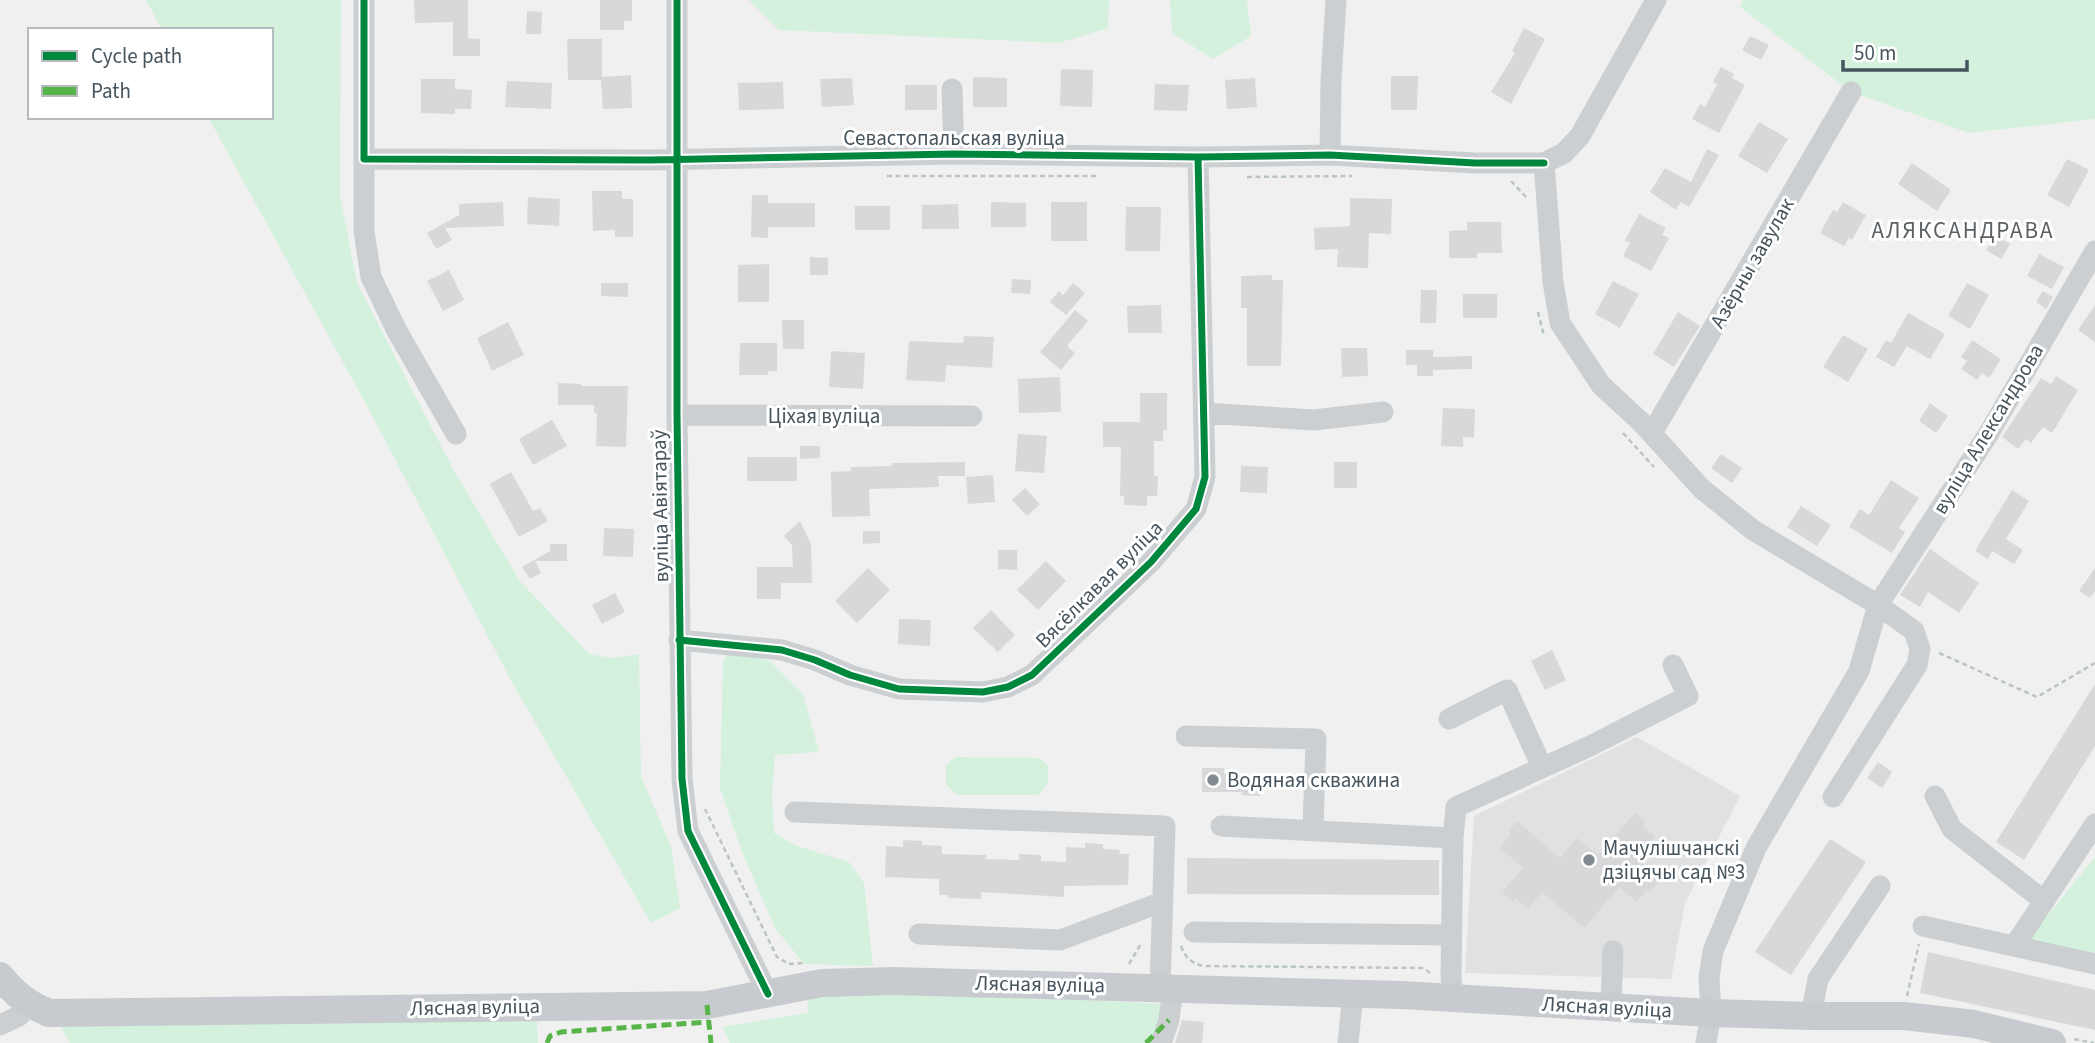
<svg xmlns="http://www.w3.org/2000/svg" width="2095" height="1043" font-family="'Source Sans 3',sans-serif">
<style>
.education{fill:#e2e1e2}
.green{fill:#d3f1dc}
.building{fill:#d8d8da}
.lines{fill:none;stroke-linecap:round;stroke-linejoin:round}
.path{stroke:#b9c6c0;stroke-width:2.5;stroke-dasharray:5 3.5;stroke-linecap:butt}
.minor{stroke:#cccfd1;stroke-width:21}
.major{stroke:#c7cbcf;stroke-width:28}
.quiet{stroke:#57b448;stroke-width:5;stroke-dasharray:10 5;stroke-linecap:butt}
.cycleway-casing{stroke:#fff;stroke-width:11}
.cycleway{stroke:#00873e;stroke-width:7}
.poi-dot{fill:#828b90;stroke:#fff;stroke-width:2.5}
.labels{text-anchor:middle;stroke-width:6;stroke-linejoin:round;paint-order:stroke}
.street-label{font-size:21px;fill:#46545d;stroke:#fff}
.poi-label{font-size:21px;fill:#46545d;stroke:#fff;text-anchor:start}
.neighbourhood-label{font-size:23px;letter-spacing:2px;fill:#5b6064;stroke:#fff}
</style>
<rect width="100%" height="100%" fill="#f1f0f0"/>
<path class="education" d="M1637,737L1740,796L1685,903L1671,979L1465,973L1474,816Z"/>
<path class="green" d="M146,0H341L340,196L357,283L452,467L519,580L589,654L611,658L639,654L641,776L671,847L680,908L651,923L514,686L366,404L208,117H271V30H162Z
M749,0H1109L1108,28L1059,43L779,30Z
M1170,0H1247L1251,36L1213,59L1172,33Z
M1743,0H2095V119L1969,133L1851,92L1740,7Z
M728,649L770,661L803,694L819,752L775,755L772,795L774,833L797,846L849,862L864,883L873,966L804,964L775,928L742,852L720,788L723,664Z
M956,757L1040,758L1048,766V784L1039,795H957L946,784V765Z
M2095,857V964L2022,947Z
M887,990L1164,1004L1163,1043H730L722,1027L808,1013L807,997Z
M537,1020L538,1043H70L60,1026Z"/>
<path class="building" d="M414,0H468V38L480,39V56H453V22L415,23Z
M600,0H632V21H624V30H600Z
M527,11L542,12L541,34H526Z
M1524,28L1545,39L1511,104L1491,92L1515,53L1512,51Z
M1750,36L1769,45L1761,60L1742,50Z
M567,39H602V77L631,75L632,108L603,109L601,80H568Z
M1721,67L1734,74L1732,78L1745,85L1719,133L1692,119L1700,104L1705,107L1717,84L1713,82Z
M1061,69L1093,70L1092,107L1060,106Z
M1391,76H1418L1417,110H1391Z
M973,77L1007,78V107H973Z
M852,78L854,105L822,107L820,79Z
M1255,78L1257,107L1227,109L1225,80Z
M421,79H455V89L472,90L471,109H455V114L421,113Z
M507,81L552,83L551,109L505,107Z
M783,82L784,109L739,110L738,83Z
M1155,84L1189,85L1187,111L1154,110Z
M905,85H937V110H905Z
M1759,122L1788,139L1767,173L1738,156Z
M1707,149L1719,155L1689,207L1681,202L1676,210L1650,192L1665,168L1691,182Z
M2067,159L2089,170L2069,207L2047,195Z
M1912,163L1951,190L1937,211L1898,184Z
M592,191H622V199H633V237H615V230L593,231Z
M752,195H768V203H815V227H768V238L751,237Z
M528,197L560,199L559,226L527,224Z
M1350,198L1392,199L1391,234L1369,233L1368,268L1337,267L1338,249L1315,250L1314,228L1350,226Z
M503,202L504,226L445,228L452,240L436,249L427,233L459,215V204Z
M991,202L1026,203V227H991Z
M1051,202H1087V241H1051Z
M1843,202L1866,215L1852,240L1849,238L1844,246L1820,233L1833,210L1837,212Z
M958,204L959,229H922V205Z
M855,206H890V230H855Z
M1126,207H1161L1160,251H1125Z
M1639,214L1666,228L1662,235L1669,238L1651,271L1623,256L1630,243L1625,240Z
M1467,222H1501L1502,253H1477V258H1449V231L1467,230Z
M1995,235L2010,244L2001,259L1986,250Z
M2039,254L2064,267L2052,289L2027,276Z
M810,257L828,258V275H810Z
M769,264V302H738V265Z
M449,270L464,300L443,311L427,281Z
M1272,275V280H1283L1281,366H1247V308H1241V276Z
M1012,279L1031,280L1030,294L1011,293Z
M1613,281L1639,294L1620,328L1595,314Z
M601,283H628V297L601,296Z
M1073,283L1085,293L1066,315L1050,302L1059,291L1063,295Z
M1967,283L1989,295L1970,329L1948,316Z
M1421,290H1437L1436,323H1420Z
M2043,291L2053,297L2046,309L2036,302Z
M1463,294H1497V318H1463Z
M1161,305L1162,333H1128L1127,306Z
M2095,305V342L2078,330Z
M1075,310L1088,321L1067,346L1075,353L1061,370L1040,352Z
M1678,312L1700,326L1674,367L1653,354Z
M1908,313L1945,334L1930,359L1907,346L1894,367L1876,357L1886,340L1891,343Z
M782,320H804V349H783Z
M508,322L524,355L492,371L477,338Z
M1843,335L1868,349L1848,382L1823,367Z
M964,336L994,337L992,368L946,365L945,382L906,380L909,341L963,343Z
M1972,340L2001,359L1989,378L1982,373L1977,380L1961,369L1967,361L1961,357Z
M740,343H777V371H768V375H739Z
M1341,348H1367L1368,376L1342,377Z
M1406,350H1433V357L1472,356V369L1433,370V376H1417V365H1406Z
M831,351L865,353L863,389L829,387Z
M2056,376L2078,390L2052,433L2043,427L2031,443L2026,439L2018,449L2002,437L2041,378L2051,384Z
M1060,377L1061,412L1019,413L1018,379Z
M558,383L581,384V386H628L626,447L596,446L597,413H594V405H558Z
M1140,393H1167V430H1163V441H1154V476H1158L1157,496H1147V506L1124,505V496H1120L1121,447H1103V422H1140Z
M1930,403L1948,416L1936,433L1919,421Z
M1443,408L1475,409L1474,438L1463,437V447L1441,446Z
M552,420L567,446L533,465L519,439Z
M1018,434L1047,436L1044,473L1015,471Z
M800,446H820V458L800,459Z
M1721,454L1742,468L1732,483L1711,468Z
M747,457H797V481H747Z
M965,462V476H938L939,487L869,489L870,516L832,517L831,472L851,471V467L892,466V463Z
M1334,462H1357V488H1334Z
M1241,466L1268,467L1267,493L1240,492Z
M511,472L533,511L540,508L548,521L519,537L490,484Z
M993,475L995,502L968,504L966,477Z
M1891,480L1919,498L1899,528L1905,532L1892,553L1849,527L1860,509L1869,515Z
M1025,488L1040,504L1027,516L1012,500Z
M2012,490L2029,501L2006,539L2023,550L2014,564L1992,551L1988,559L1975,551Z
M1801,506L1831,525L1817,546L1787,527Z
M800,521L811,544L812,583H781V599H757V567H793L792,545L784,536Z
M604,528L634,529L633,557L603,556Z
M863,531H880V543L863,544Z
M550,544H567V561H535L541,573L530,579L522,567L550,551Z
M1930,549L1979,583L1959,613L1928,592L1920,607L1900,595Z
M998,550H1017V570L998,569Z
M1046,561L1066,581L1038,610L1017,590Z
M868,568L890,590L857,623L835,601Z
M2095,568V591L2090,598L2079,591Z
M615,593L625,612L602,624L592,605Z
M991,610L1015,635L998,652L973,628Z
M899,619L931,620L930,646L898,644Z
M1552,650L1566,680L1545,690L1531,661Z
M2095,684V746L2024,860L1996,842Z
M1878,762L1892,772L1882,788L1867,778Z
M1202,768H1224V774L1262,778L1260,796L1242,795V792H1202Z
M1635,813L1646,823L1643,826L1656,837L1637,859L1661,879L1650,892L1647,890L1637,902L1619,887L1584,928L1542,892L1528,909L1516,899L1513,902L1502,892L1523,868L1500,848L1511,834L1508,832L1517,821L1560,858L1577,838L1598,855Z
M1830,839L1866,862L1791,975L1755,952Z
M903,840L922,841V845L942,846V854L986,855V859L1019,860V854L1041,855V861L1066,862V847L1085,848V843L1103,844V849L1120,850L1119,854H1129L1128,885L1064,886V897L981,892V899L948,898V895H939V879L885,877L886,846L903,847Z
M1187,858L1439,860V895L1187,894Z
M1928,952L2095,990V1030L1920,993Z
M1182,1020L1204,1022L1202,1043H1175Z"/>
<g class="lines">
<path class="path" d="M887,176H1097
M1247,177L1352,176
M1511,181L1528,199
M1538,312L1544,336
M1623,433L1654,467
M1939,653L2037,697L2095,663
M705,809L777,957L789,964L804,963
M1181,946C1185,957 1191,963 1203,966L1424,968L1432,975
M1129,964L1142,942
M1907,996L1919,944
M2074,1039L2094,1043"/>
<path class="minor" d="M364,0V231L371,277L397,331L456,434
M677,0V415L682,779L688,831L768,994
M952,89L954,154
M1330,155L1331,81L1336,0
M364,159L650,160L954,154L1198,157L1330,155L1475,163H1544
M1544,163L1553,282L1560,323L1601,385L1641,422L1702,489L1753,530L1878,605L1914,631L1920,649L1917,665L1833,797
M1544,163L1564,153L1580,136L1656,0
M1205,413L1314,420L1383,412
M677,415L972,416
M1652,433L1851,92
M679,640L782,650L815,660L850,675L899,689L983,692L1008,687L1032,675L1151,562L1196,509L1205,477L1198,157
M1449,719L1507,690L1542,767
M1186,736L1316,739L1313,830
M1935,796L1952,829L2044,901
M795,812L1165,826L1160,987
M1221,826L1453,838L1456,807L1590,746L1688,696L1673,665
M1923,926L2095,964
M1194,932L1452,935
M919,934L1060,940L1162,902
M2015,945L2095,824
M1453,998L1451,977L1453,838
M1611,1006L1613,951
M1811,1016L1818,979L1880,886
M0,1025L19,1016L29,1005
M1161,1043L1169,1020L1173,989
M1348,1043L1353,994
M1706,1043L1711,1013L1709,977L1713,951L1756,848L1859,671L1878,605L1989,433L2095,251"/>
<path class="major" d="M0,976C15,994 27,1004 49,1013L707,1005L822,983L894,981L1401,995L1711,1013L1811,1016H1904L1974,1024L2052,1043"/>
<path class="quiet" d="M707,1005L711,1043
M547,1043L550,1036L561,1032L709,1022
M1146,1043L1169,1020"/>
<defs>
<path id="cycleway" d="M364,0V159L650,160L954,154L1198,157L1330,155L1475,163H1544
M677,0V415L682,779L688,831L768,994
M679,640L782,650L815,660L850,675L899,689L983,692L1008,687L1032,675L1151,562L1196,509L1205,477L1198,157"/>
</defs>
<use href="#cycleway" class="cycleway-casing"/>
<use href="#cycleway" class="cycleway"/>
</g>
<g class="poi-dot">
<circle cx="1213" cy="780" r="7"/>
<circle cx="1589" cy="860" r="7"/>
</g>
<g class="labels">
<g class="street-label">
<text x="954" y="145">Севастопальская вуліца</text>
<text transform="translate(1752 263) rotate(-60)" y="7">Азёрны завулак</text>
<text x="824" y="423">Ціхая вуліца</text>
<text transform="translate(1988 429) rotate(-59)" y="7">вуліца Александрова</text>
<text transform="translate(660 506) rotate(-91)" y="7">вуліца Авіятараў</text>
<text transform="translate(1099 584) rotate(-45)" y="7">Вясёлкавая вуліца</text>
<text transform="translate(1040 984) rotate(1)" y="7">Лясная вуліца</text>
<text transform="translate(475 1007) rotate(-1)" y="7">Лясная вуліца</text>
<text transform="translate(1607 1007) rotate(3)" y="7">Лясная вуліца</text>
</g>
<g class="poi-label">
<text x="1227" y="787">Водяная скважина</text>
<text x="1603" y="855">Мачулішчанскі<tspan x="1603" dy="24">дзіцячы сад №3</tspan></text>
</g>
<g class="neighbourhood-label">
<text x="1963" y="238">АЛЯКСАНДРАВА</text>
</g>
</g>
<rect x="28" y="28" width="245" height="91" fill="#ffffff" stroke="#b5bbbe" stroke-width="2"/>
<rect x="42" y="51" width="35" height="10" fill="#00873e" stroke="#b5bbbe" stroke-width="2"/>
<text x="91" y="63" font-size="21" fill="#46545d">Cycle path</text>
<rect x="42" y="86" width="35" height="10" fill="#57b448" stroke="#b5bbbe" stroke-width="2"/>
<text x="91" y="98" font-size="21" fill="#46545d">Path</text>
<path d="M1843 60v10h124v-10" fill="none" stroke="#46545d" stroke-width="3.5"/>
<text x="1854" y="60" font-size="21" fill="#46545d" stroke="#ffffff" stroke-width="5" paint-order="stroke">50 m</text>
</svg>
